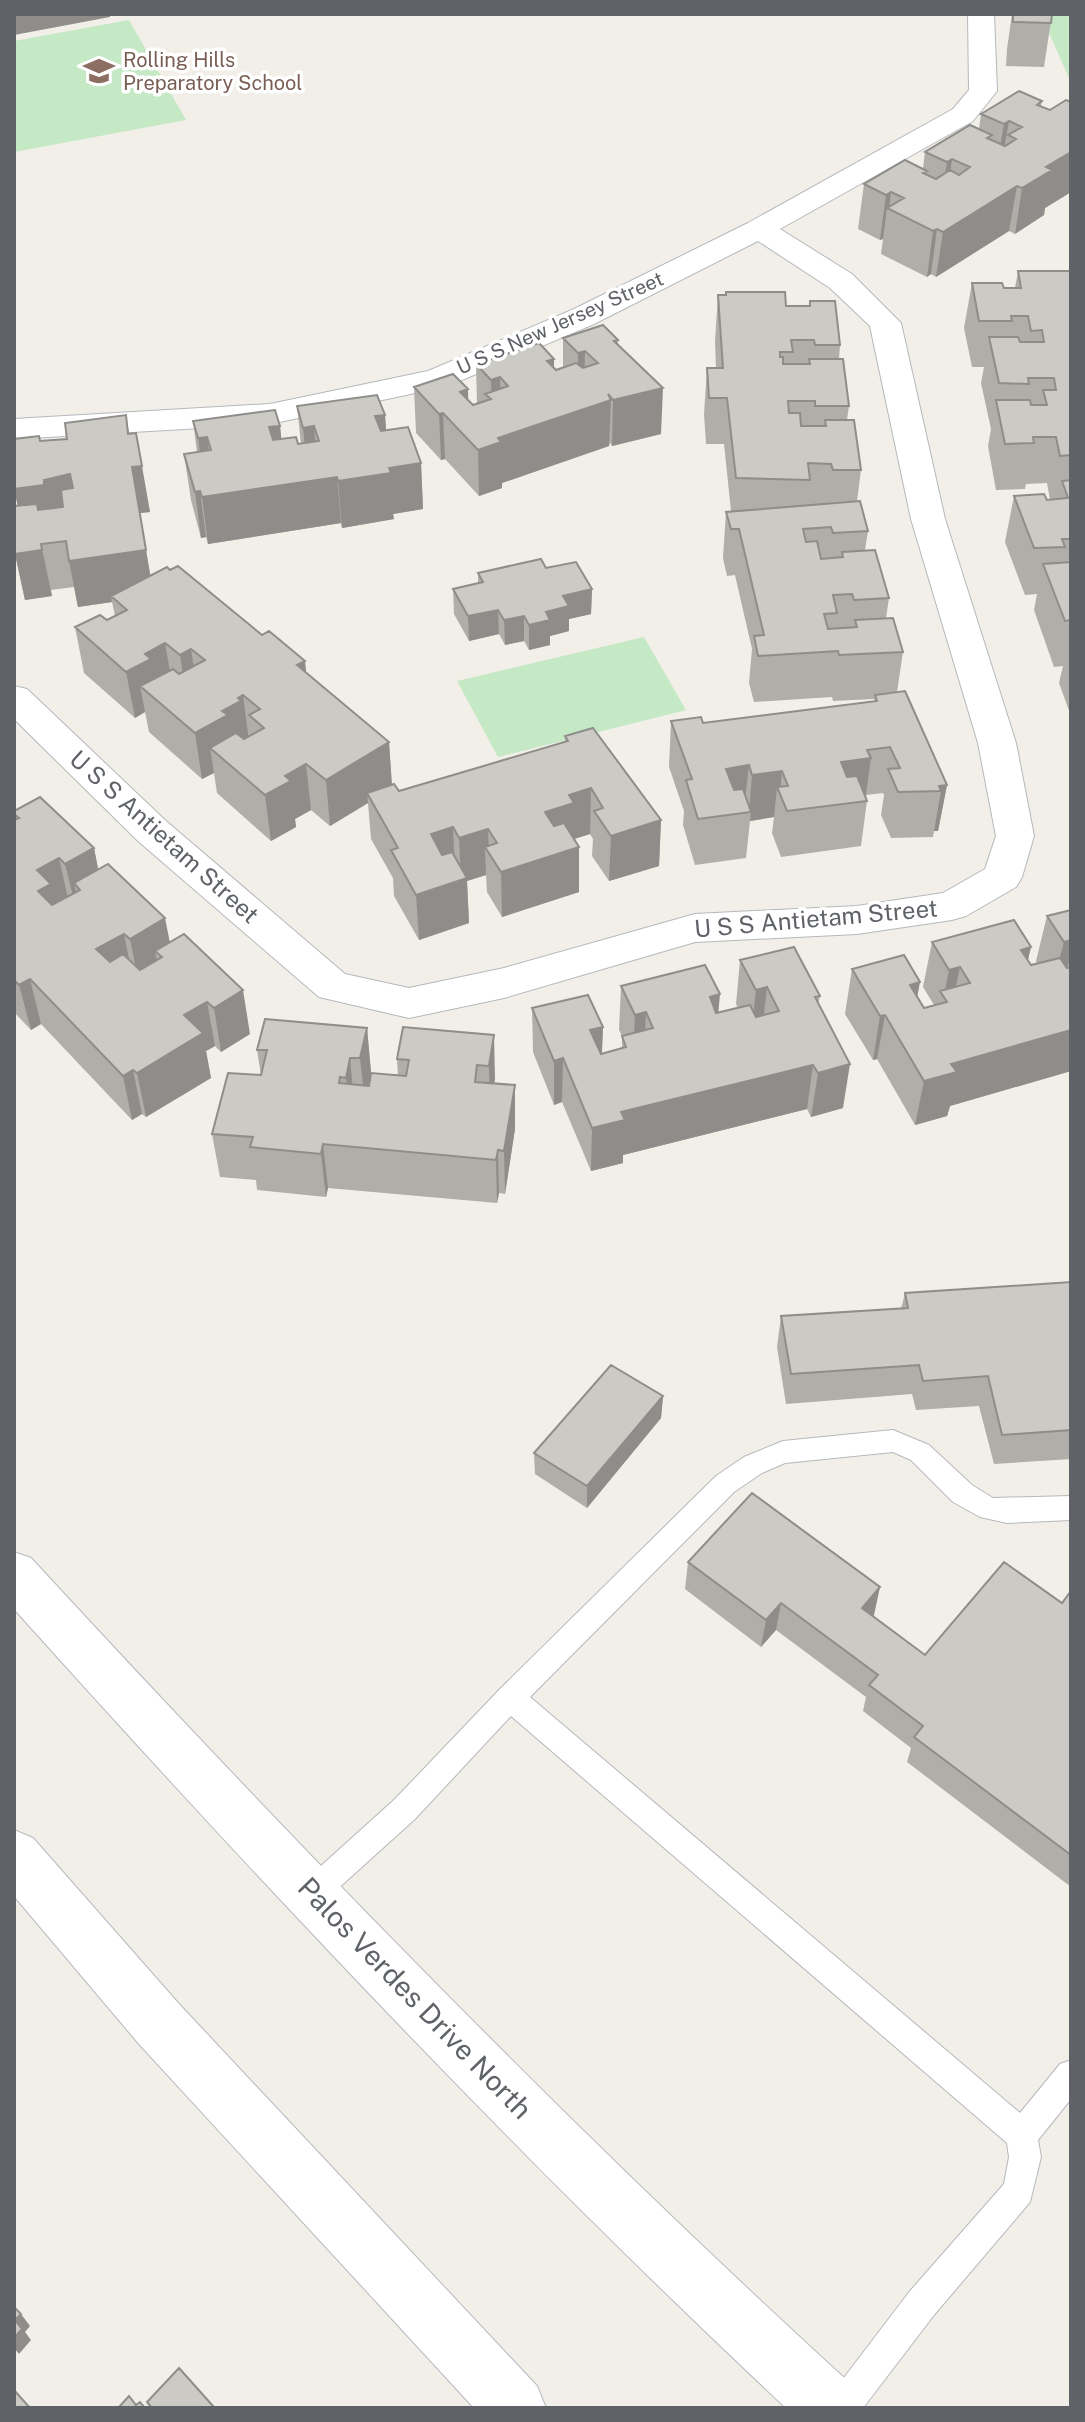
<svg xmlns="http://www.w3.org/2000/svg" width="1085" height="2422" font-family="'Public Sans',sans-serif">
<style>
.green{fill:#c5e8c5}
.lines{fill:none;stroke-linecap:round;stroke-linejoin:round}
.lane-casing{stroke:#b5b8bc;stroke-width:2}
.street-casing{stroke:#b5b8bc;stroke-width:2}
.secondary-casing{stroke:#b6babf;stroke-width:2}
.lane{fill:#fff;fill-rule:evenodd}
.street{fill:#fff;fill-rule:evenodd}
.secondary{fill:#fff;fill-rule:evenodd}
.wall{fill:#afaea9}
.shaded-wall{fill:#8f8d8a}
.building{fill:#cccac5;stroke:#8f8d8a;stroke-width:2}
.labels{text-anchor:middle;stroke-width:7;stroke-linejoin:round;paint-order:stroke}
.far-education-label{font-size:20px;fill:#785e54;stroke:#fff;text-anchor:start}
.far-street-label{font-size:20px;fill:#5f6368;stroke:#fff}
.street-label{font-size:24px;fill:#5f6368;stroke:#fff}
.near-street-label{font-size:28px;fill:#5f6368;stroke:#fff}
</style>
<rect width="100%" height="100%" fill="#f1efe8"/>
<path class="green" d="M1041,14H1071V83Z
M129,20L186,120L14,152V41Z
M644,637L686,710L498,757L457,681Z"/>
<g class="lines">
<defs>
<path id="lane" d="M893,1430L929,1445L972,1485L993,1498L1071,1496V1520L1007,1523L980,1517L953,1502L911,1460L893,1452L785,1463L762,1473L734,1492L530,1697L1020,2113L1060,2064L1071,2060V2099L1038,2140L1041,2157L1030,2202L934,2315L863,2408H825L830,2396L910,2291L1004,2184L1009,2157L1007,2143L511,1716L415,1819L322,1903L312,1907L302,1903L297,1893L302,1883L395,1799L500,1689L716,1476L744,1457L783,1441Z"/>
<path id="street" d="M968,14H994L997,91L973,121L780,229L852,274L901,323L945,519L1016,743L1034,836L1022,877L1016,887L966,916L952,920L857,934L695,942L504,998L409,1018L319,997L138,841L14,719V686L27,689L166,821L345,974L409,988L504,968L695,914L857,906L943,893L985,869L996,836L978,743L911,519L870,326L830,288L758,241L594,324L448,386L270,424L14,439V419L270,404L428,371L572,310L748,223L953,109L969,90Z"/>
<path id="secondary" d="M14,1552L31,1558C295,1844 566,2124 853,2386L862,2408H786C516,2155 261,1884 14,1609Z
M14,1830L33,1838L179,2004L537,2386L546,2408H474L139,2044L14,1896Z"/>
</defs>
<use href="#lane" class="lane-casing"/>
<use href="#street" class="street-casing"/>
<use href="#secondary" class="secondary-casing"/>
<use href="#lane" class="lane"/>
<use href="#street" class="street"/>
<use href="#secondary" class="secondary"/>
</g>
<path class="wall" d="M1012,14H1052L1044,67L1006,66L1007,49Z
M1042,101L1041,106L1071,192L1045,208L1044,215L1015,234L1009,231L936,277L931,274L927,277L881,254L883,239L880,240L858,229L864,184L923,168L925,152L979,129L981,114Z
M1018,271H1071V716L1059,683L1063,666L1054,667L1034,610L1037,594L1025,595L1005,542L1014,496L1050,500L1047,483L1026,484L1025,489L996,490L988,446L991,429L981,383L984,367H972L964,328L972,283L1004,288H1015Z
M718,295L786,306H809L810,301L840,345L839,359L849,406L847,420L861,470L857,501L868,531L865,550L889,598L886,618L903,652L897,692L947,785L938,831H934L933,837L891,838L881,815L884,795L883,793L866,795L867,801L861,846L781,857L772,833L774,817L750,821L746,858L695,865L683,825L684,811L669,767L671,721L703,723L874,702V699L833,701L832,697L754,702L749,683L752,649L735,575L727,576L723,558L726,512L731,511L724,444H706L704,414L707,368H716L715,341Z
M563,338L618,340V345L661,434L612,446L610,443L609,446L502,483V488L479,496L445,459L441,460L416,433L414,387L468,389V401L473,405L477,404L476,364L554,368L556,370L563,367Z
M297,406L385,415L386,430L421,463L423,509L393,514L394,519L342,528L341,523L208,544L206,537L201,538L191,500L184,454L197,452L193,421L280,426L281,439L298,444H301Z
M126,415L129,433L150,512L140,513L150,576L306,673L389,742L392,785L399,791L565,742V736L661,820L659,866L609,881L592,856L593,839L590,834L574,839L579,847V892L502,917L487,892L486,875L467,881L469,923L419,940L394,896L393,878L371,839L368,803L330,826L311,810L295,819L296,827L271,841L217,793L214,773L202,779L149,732L145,712L135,718L84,673L75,627L107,620L115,616L112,602L78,607L74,587L51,590L52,596L25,600L15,554L18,506L14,488L40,441L67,439Z
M546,568L592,589L591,614L569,619V631L550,636V645L529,650L524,641L505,645L499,634L469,641L454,614L453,589L478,583V573Z
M14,811L94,848L98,870L170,942L250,1034L221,1052L215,1046L206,1051L211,1078L146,1117L142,1114L132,1120L41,1024L31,1030L14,1012Z
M1071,910V1071L950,1106L947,1116L915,1125L877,1059L873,1060L845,1014L852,969L917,997L924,1008L934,1005L923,987L932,942L1031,947L1028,960L1031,965L1037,964L1036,961L1047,916Z
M740,960L820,996L818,1004L843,1108L811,1117L807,1109L623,1155V1163L591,1171L562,1102L554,1105L533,1052L532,1008L603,1027L602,1054L622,1049V1036L619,1030L621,986L719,1013L738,1008L736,1004Z
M367,1028L371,1072L368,1086L398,1076L397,1059L494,1035V1083L515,1129L505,1194L499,1193L497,1203L328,1188L326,1197L257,1190L256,1180L220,1177L212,1134L261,1075L257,1050Z
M1071,1282V1459L994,1464L979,1406L916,1410L912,1394L786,1404L777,1347L781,1316L901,1309L905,1293Z
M663,1396L661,1418L587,1508L535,1474L534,1453Z
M688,1562L874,1615L872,1616L925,1655L1062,1603L1071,1591V1887L907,1762L911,1748L863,1711L866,1697L776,1630L761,1647L685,1589Z"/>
<path class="shaded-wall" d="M14,14H110V17L14,35Z
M1009,121L1001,166L996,169L1004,124Z
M1071,152V192L1045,208L1044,215L1015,234L1022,188L1046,167Z
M952,159L946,204L940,207L947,162Z
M1017,186L1009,231L936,277L943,232Z
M891,192L889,210L887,208L883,239L880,240L886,195Z
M937,229L931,274L927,277L933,231Z
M585,351L584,397L578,399V353Z
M554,359V405L547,361Z
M500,377L501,423L492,426L491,380Z
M663,388L661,434L612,446L613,400Z
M468,389L469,435L460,392Z
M611,400L609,446L502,483V488L479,496L478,450L498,438Z
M443,413L445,459L441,460L439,414Z
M126,415L134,467L142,466L150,512L140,513L132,467Z
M385,415L388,461L375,416Z
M280,426L285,472L269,427Z
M314,426L318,472L308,474L303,428Z
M207,437L214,483L204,485L198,438Z
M421,463L423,509L393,514L394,519L342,528L338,481L389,468Z
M70,474L79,520L24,535L14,489Z
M337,477L341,523L208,544L202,497Z
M200,491L206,537L201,538L195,492Z
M41,544L52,596L25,600L15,554Z
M146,550L154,596H111L112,602L78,607L69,561Z
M592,589L591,614L569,619V631L550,636V645L529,650V625L546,612L563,596Z
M498,610L499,634L469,641L468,616Z
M524,616V641L505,645L504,620Z
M165,643L173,689L140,686L145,712L135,718L126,672L145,654Z
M191,649L198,695L187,701L180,655Z
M305,661L310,707L297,665Z
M243,695L249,741L210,748L214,773L202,779L195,733Z
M389,742L392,787L367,793L368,803L330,826L326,780Z
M871,758L865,801L836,805L841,762Z
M306,764L311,810L295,819L296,827L271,841L265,795L285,776Z
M749,765L744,811L722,814L726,769Z
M782,771L780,794L777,787L774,817L750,821L751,812L749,813L752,775Z
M947,785L938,831H934L941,791L939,786Z
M591,788L590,834L574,839L545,857V812L569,795Z
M661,820L659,866L609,881L611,836Z
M453,827L455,873L433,880L431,834Z
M488,829L489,852L485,847L486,875L467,881L469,923L419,940L416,895L461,880L459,838Z
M579,847V892L502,917L501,872Z
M94,848L103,893L80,890L74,883L80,907L76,909L65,864Z
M59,858L69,903L57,910L38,891L37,870Z
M165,918L174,963L162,957L155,951L159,971L139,984L130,939Z
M124,934L133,979L106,994L96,949Z
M1071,940V954L1063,984L1052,987L1064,942Z
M1031,947L1020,992L1021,950Z
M960,967L951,1011L944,996L949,970Z
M30,979L41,1024L31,1030L19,985Z
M920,982L912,1026L910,985Z
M767,987L762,1032L751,1034L756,990Z
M243,990L250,1034L221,1052L214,1008Z
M720,994L716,1039L710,997Z
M207,1002L215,1046L206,1051L211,1078L146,1117L137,1073L184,1015Z
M646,1012L644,1056L633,1059L635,1015Z
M885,1015L877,1059L873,1060L880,1016Z
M603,1027L601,1071L590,1030Z
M367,1028L371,1072L365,1102L360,1058Z
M1071,1030V1071L950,1106L947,1116L915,1125L924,1081L951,1064Z
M494,1035L495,1079L490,1110L489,1066Z
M350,1058L354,1102L350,1122L346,1078Z
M563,1058L562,1102L554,1105V1061Z
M850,1064L843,1108L811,1117L818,1073Z
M813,1065L807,1109L623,1155V1163L591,1171L592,1128L621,1112Z
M133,1070L142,1114L132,1120L123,1076Z
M515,1085V1129L505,1194L504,1151Z
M323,1144L328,1188L326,1197L321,1154Z
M498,1150L499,1193L497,1203L496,1160Z
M663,1396L661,1418L587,1508V1486Z
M880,1587L874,1615L855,1635L862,1608Z
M781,1603L776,1630L761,1647L766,1620Z
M21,2314L30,2326L25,2332L31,2340L19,2354L14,2348V2338L15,2320Z"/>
<path class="building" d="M1013,14H1052L1051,23L1013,22Z
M1019,91L1042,101L1037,105L1050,110L1066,100L1071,102V152L1046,167L1052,170L1022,188L1017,186L943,232L937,229L933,231L887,208L904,198L891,192L886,195L864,184L905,160L927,171L923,173L936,179L950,170L959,175L970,167L952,159L947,162L925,152L970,125L992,135L987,138L1005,146L1016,139L1008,135L1022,127L1009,121L1004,124L981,114Z
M1018,271H1071V455L1060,456L1056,437H1033L1034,443L1005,444L996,400H1030L1031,405H1047L1043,390H1056L1054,378H1028L1029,384L999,383L989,337H1018L1020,342H1044L1042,330L1031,331L1028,316H1011L1012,321H979L972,283H1002L1004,288H1021Z
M726,292H785L786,306H810V301H835L840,345H815L814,340H791L793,352H780V357H783V364H810L809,359H843L849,406H815V401H788L789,413H800L801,426H826L825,420H854L861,470H833L831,464L808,463L810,480L736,478L727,398H709L707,368H723L718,295H726Z
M603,325L618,340L614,341L663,388L613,400L608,394L611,400L498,438L501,442L478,450L443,413L439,414L414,387L453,374L468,389L460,392L473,405L491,399L485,394L508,386L500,377L491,380L476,364L539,343L554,359L547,361L556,370L576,363L583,368L598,363L585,351L578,353L563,338Z
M377,395L385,415L375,416L381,431L408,427L421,463L389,468L391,473L338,481L337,477L202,497L200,491L195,492L184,454L211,450L207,437L198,438L193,421L275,410L280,426L269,427L273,440L296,437L298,444L319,441L314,426L303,428L297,406Z
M126,415L128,434L136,433L142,466L132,467L146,550L69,561L66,541L41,544L42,550L15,554L14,506L37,504L38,510L63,507L61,490L73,488L70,474L44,480V485L14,489V439L39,436L40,441L67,439L65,423Z
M1071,480V539H1062L1065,547L1034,548L1014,496L1044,494L1047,500L1068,498L1062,481Z
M860,501L868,531L833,533L831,527L803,529L806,542L817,541L821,559L843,557L842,552L875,550L889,598L854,600L852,594L833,595L837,613L824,614L828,629L857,627L855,620L893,618L903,652L839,655L838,651L758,656L754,636L764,635L739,529H731L726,512Z
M541,559L546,568L576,562L592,589L563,596L569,606L546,612L550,620L529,625L524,616L504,620L498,610L468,616L453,589L483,582L478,573Z
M1071,562V620L1065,621L1043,564Z
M178,566L262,635L269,631L305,661L297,665L389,742L326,780L306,764L285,776L291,781L265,795L210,748L236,733L244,739L264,728L249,715L260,709L243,695L238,698L241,701L222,711L228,715L195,733L140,686L173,669L179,674L205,660L191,649L180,655L165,643L145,654L151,659L126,672L75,627L100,615L107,620L127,610L111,596L167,567L170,570Z
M905,691L947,785L939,786L941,791L898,792L888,769L900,768L890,747L867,750L871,758L841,762L847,777L857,776L867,801L787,811L777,787L788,786L782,771L752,775L749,765L726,769L734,790L743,789L751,812L698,819L686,780L692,779L671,721L701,717L703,723L877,701L875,695Z
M593,728L661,820L611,836L594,811L603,808L591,788L569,795L574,803L545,812L554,826L564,823L579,847L501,872L485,847L497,843L488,829L459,838L453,827L431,834L442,855L452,852L467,878L416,895L391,850L398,848L367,793L394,784L399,791L568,741L565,736Z
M40,797L94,848L65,864L59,858L37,870L51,884L38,891L52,905L80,890L74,883L108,864L165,918L130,939L124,934L96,949L110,962L123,954L140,970L162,957L155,951L184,934L243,990L214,1008L207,1002L184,1015L203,1033L137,1073L133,1070L123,1076L30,979L19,985L14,980V820L19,818L14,814V811Z
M1071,910V940L1064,942L1047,916Z
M1014,920L1031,947L1021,950L1031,965L1060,958L1067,968L1071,967V1030L951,1064L957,1072L924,1081L885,1015L880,1016L852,969L904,955L920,982L910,985L924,1008L947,1002L940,991L970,983L960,967L949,970L932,942Z
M794,947L820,996L815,997L850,1064L818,1073L813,1065L621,1112L625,1120L592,1128L563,1058L554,1061L532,1008L588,995L603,1027L590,1030L601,1054L626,1047L622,1036L653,1028L646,1012L635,1015L621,986L705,965L720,994L710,997L716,1013L750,1005L756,1017L779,1011L767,987L756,990L740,960Z
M265,1019L367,1028L360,1058H350L346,1078L340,1077L339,1083L369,1086L371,1073L406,1076L409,1060L397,1059L403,1027L494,1035L489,1066L477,1065L475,1082L515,1085L504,1151L498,1150L496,1160L323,1144L321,1154L250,1147L253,1137L212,1134L228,1073L261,1075L267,1050H257Z
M1071,1282V1430L1002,1435L988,1376L923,1381L919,1365L791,1374L781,1316L908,1308L905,1293Z
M611,1365L663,1396L587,1486L534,1453Z
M752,1493L880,1587L862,1608L925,1655L1004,1562L1062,1603L1071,1591V1855L914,1737L923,1726L869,1685L878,1675L781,1603L766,1620L688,1562Z
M14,2307L21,2314L15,2320L22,2329L14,2338Z
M179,2368L213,2406L212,2408H152L147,2402Z
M14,2390L30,2408H14Z
M129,2396L136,2405L140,2402L145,2408H118Z"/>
<defs>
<symbol id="school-bare" viewBox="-9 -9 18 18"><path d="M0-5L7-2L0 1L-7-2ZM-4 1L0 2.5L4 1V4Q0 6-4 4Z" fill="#8d6e63" stroke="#fff" stroke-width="2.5" paint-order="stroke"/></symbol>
</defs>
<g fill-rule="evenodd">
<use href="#school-bare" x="77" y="49" width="44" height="44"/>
</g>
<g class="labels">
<g class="far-education-label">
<text x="123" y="67">Rolling Hills<tspan x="123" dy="23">Preparatory School</tspan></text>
</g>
<g class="far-street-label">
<text transform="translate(560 323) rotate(-24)" y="7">U S S New Jersey Street</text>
</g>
<g class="street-label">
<text transform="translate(164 837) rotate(42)" y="8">U S S Antietam Street</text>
<text transform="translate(816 919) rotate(-5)" y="8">U S S Antietam Street</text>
</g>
<g class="near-street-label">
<text transform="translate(415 1998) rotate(46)" y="10">Palos Verdes Drive North</text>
</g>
</g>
<rect width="1085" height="2422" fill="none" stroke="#5f6368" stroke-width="32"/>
</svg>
